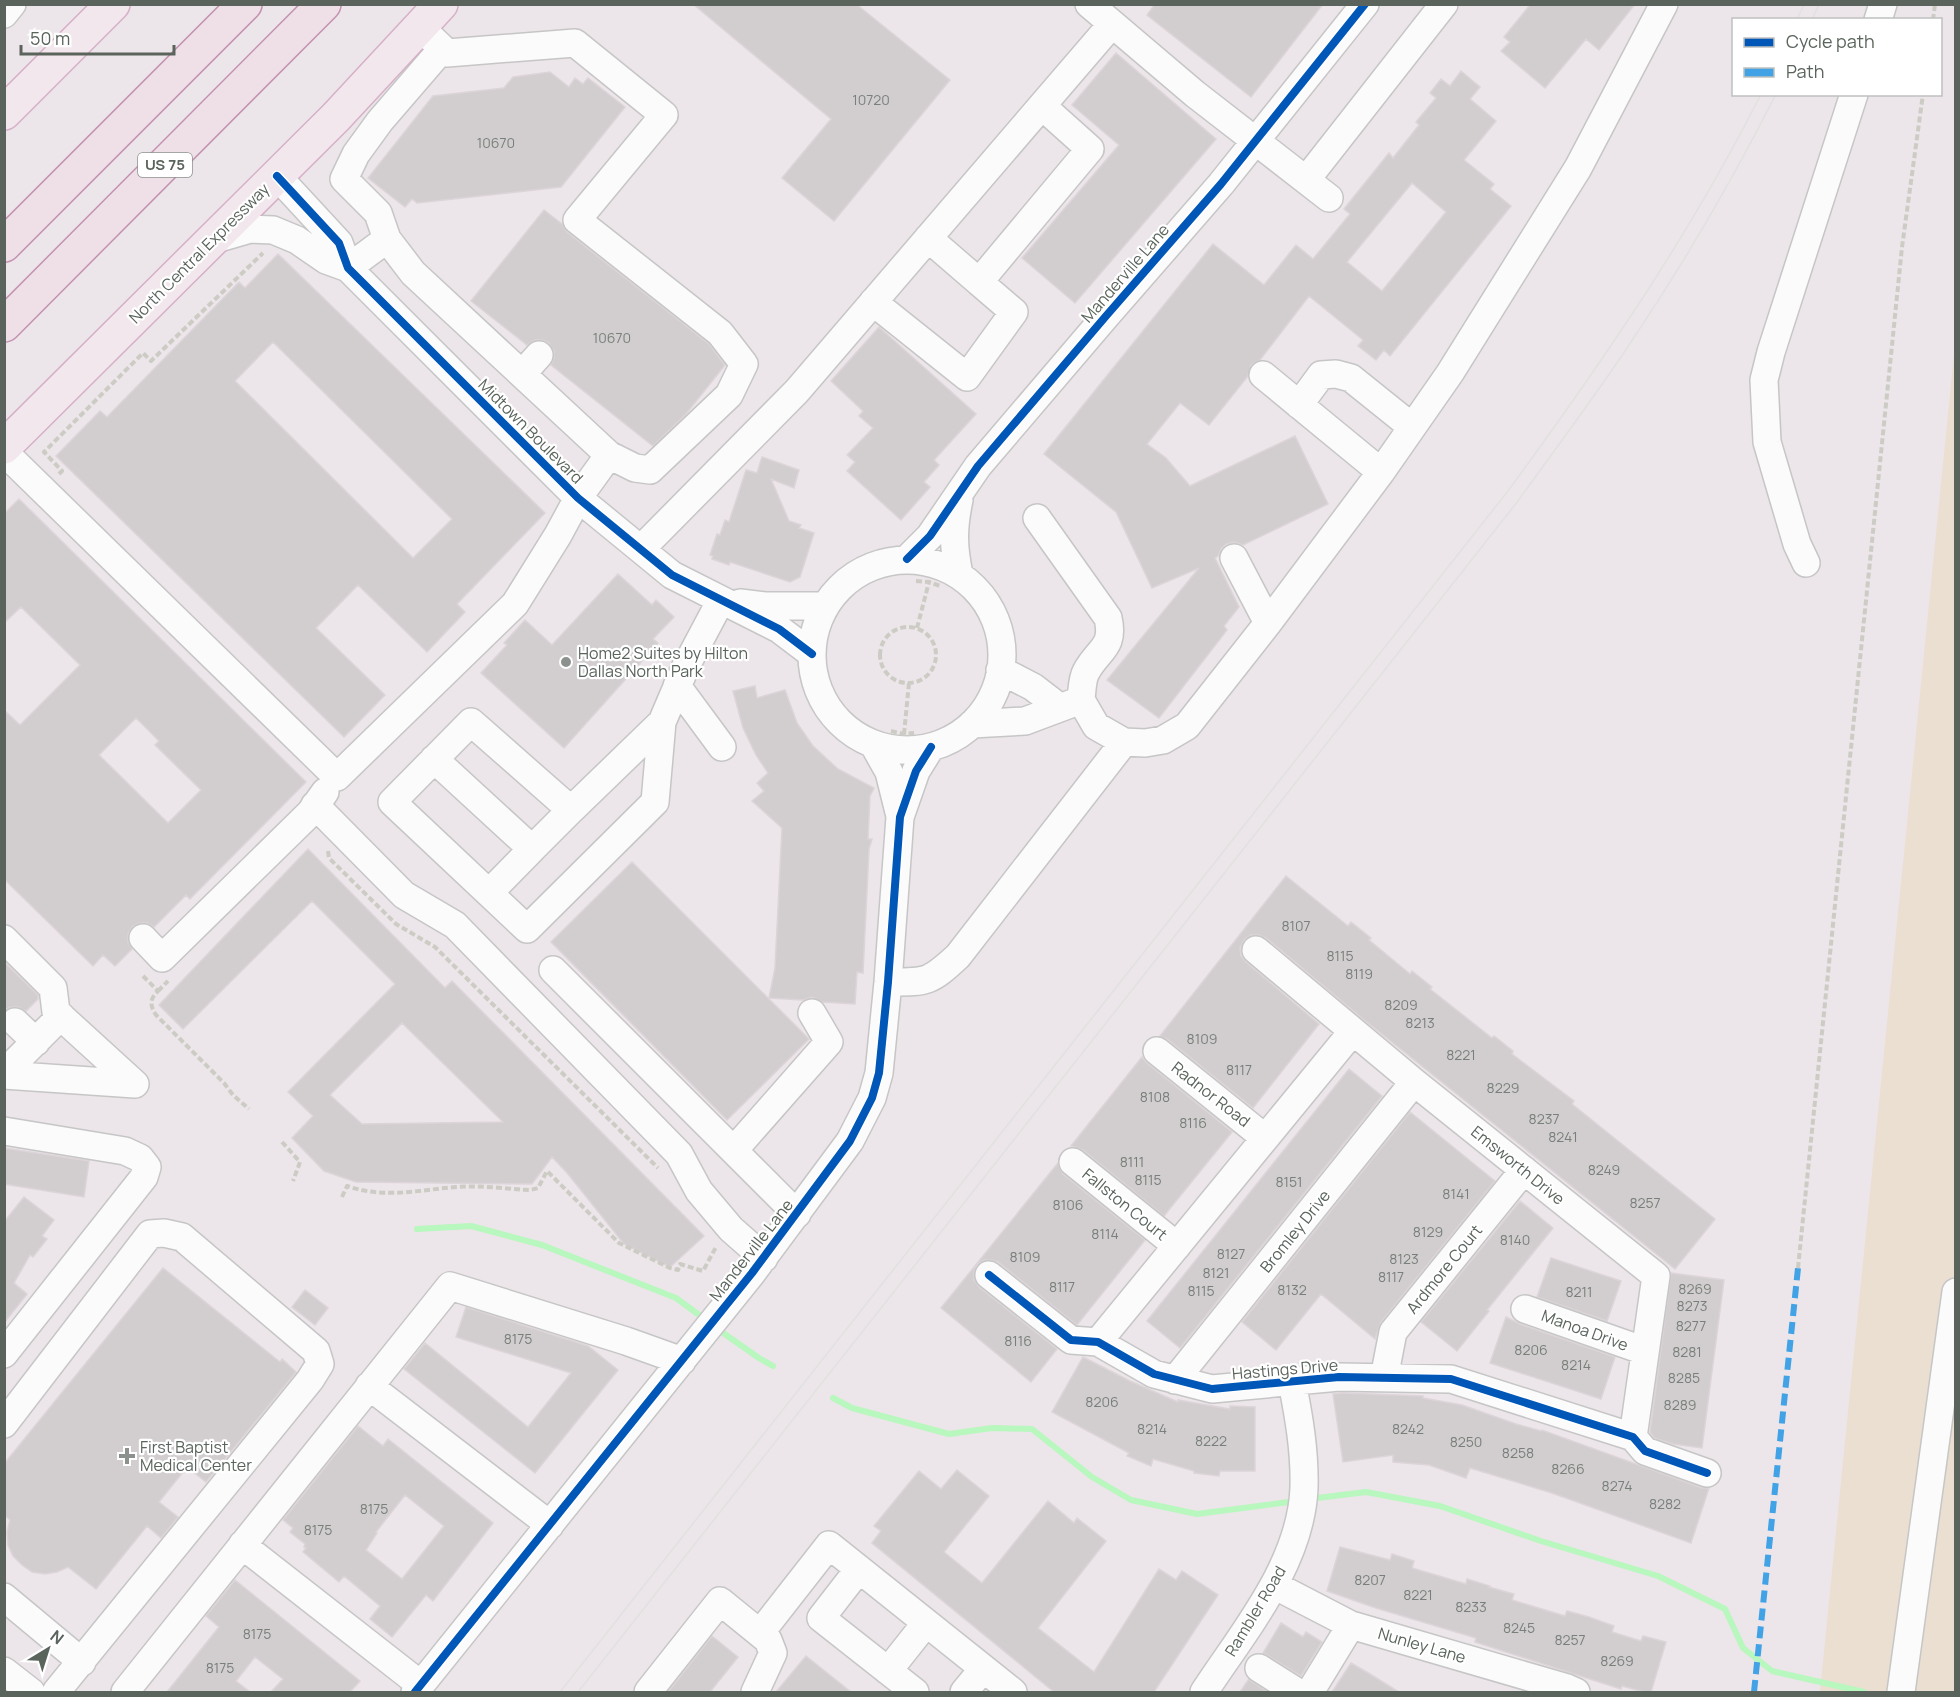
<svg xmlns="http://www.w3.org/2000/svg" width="1960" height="1697" font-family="Manrope,sans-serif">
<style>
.green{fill:#eadfd0}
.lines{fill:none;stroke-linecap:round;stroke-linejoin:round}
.stream{stroke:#b8f7be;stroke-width:6}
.building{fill:#d2ced0;stroke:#dcd4d8;stroke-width:1.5;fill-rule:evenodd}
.minor-casing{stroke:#c6c6c6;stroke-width:30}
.major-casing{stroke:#d6b0c7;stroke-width:36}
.highway-casing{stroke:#c392b1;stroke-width:36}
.path{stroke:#ccccc5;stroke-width:4;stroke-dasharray:6 3;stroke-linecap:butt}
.minor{stroke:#fcfbfc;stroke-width:27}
.major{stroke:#f2e7ec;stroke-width:33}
.highway{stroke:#efe0e8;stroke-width:33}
.tram{stroke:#e1e1e0;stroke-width:1.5}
.quiet{stroke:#42a2e6;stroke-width:6;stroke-dasharray:12 6;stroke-linecap:butt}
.cycleway-casing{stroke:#fff;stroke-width:11}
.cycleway{stroke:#0057b8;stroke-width:8}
.poi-dot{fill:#8d918d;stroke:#fff;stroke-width:2}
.labels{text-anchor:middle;stroke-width:4.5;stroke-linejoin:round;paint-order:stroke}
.number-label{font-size:14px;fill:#79807a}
.shield{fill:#fff;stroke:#8c928d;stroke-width:1.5}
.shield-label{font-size:15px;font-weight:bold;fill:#5a645c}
.street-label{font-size:16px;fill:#5a645c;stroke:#fff}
.poi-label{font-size:16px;fill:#5a645c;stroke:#fff;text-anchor:start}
</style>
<rect width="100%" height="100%" fill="#ece5e9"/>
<path class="green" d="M1955,345V1692H1820Z"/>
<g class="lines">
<path class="stream" d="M417,1229L471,1226L542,1245L676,1298L706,1320
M716,1328L759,1358L773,1366
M833,1398L852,1408L949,1434L992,1428L1032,1429L1092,1477L1131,1500L1197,1514L1296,1501
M1309,1499L1366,1492L1440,1506L1541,1541L1658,1576L1725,1609L1743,1648L1772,1671L1864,1692"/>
</g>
<path class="building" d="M693,4H856L950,80L834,221L782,178L831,119Z
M1155,4H1323L1251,97L1147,15Z
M1635,4L1599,50L1586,39L1545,88L1501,51L1510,42L1504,37L1530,5Z
M1116,53L1216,139L1075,303L1022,258L1119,145L1072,105Z
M1461,71L1480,87L1470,99L1496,121L1464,160L1494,184L1490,189L1511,206L1390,356L1384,350L1376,360L1358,346L1363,340L1309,296L1260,360L1251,365L1248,376L1209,425L1180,403L1147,444L1166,458L1190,486L1295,436L1328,504L1243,545L1234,542L1226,544L1221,549L1218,556L1215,558L1239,607L1224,626L1227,630L1159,718L1107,680L1199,568L1152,588L1116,512L1044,454L1213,244L1264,285L1296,245L1313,259L1350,214L1344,209L1389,153L1393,158L1419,125L1416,122L1436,98L1430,93L1441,79L1450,86ZM1412,183L1446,212L1382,291L1347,262Z
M550,72L569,87L575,78L583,84L588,78L625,107L561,187L417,203L412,199L405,207L368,178L433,96L504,88L513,77Z
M544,210L562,224L567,232L709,344L725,365L686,414L653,446L551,365L554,358V351L549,343L542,340H535L527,345L471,301Z
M278,254L545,513L457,604L465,612L427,652L358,585L316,628L385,695L344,737L56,456L100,411L107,417L239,282L245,288ZM273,342L452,519L413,558L235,381Z
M879,327L976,414L934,460L939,465L924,482L930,487L901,520L847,471L855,462L847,455L873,428L859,416L863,411L831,381Z
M762,457L799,470L794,488L771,479L789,521L801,525L799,528L814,533L800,577L790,582L730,562L729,565L712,559L713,556L710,555L717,534L720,535L725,520L729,522L746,470L757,473Z
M19,499L306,782L190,899L186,895L154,927L147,923H140L133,926L128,934V942L132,949L115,966L103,955L93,966L4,879V710L20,725L80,665L21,607L4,623V514ZM136,718L159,741L155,745L201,790L168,823L99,755Z
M618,574L652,605L656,600L674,617L653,639L658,643L564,748L481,673L507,645L504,643L525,620L552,645Z
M755,686L757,698L785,690L797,723L813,746L838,769L874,788L870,796L868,839H872L869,849L863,973L857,972L855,1004L822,1002L812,997L803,1000L769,998L775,968L782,828L752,801L764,791L757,783L768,773L756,755L743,728L733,691Z
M308,849L445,988L452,981L704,1236L670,1267L624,1244L568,1174L552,1157L532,1184L356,1182L324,1171L292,1138L313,1116L288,1092L395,984L312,901L183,1029L159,1005ZM402,1023L503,1122L362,1124L330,1095Z
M632,862L809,1039L727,1120L551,942Z
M1286,876L1348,926L1351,922L1371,938L1369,940L1410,974L1412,971L1432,987L1430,989L1492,1038L1494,1036L1513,1051L1512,1054L1574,1101L1572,1104L1715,1219L1675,1269L1363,1019L1266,938L1259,935H1251L1244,940L1240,948L1241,956L1246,962L1319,1024L1253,1108L1167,1039L1160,1036Z
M4,962L38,995V999L26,1011L18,1007H11L4,1010Z
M1142,1057L1147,1063L1232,1132L1164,1216L1083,1150L1071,1146Z
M1349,1069L1382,1096L1180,1348L1147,1321Z
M1410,1112L1495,1181L1381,1322L1375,1339L1321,1294L1276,1350L1242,1322Z
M4,1148L89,1161L84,1197L4,1184Z
M1058,1163L1063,1174L1145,1240L1077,1325L998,1262L992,1260H984L976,1266L974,1272V1280L979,1287L1057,1349L1031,1382L941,1308Z
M24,1197L54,1220L42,1236L47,1239L33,1257L30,1255L14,1283L27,1294L4,1323V1222Z
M1520,1201L1553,1228L1487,1310L1489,1311L1457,1351L1421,1322Z
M1551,1258L1621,1281L1607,1321L1537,1297Z
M163,1268L280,1362L282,1359L296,1372L206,1482L187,1467L159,1502L178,1517L161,1538L147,1526L96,1589L68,1567L57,1572L45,1574L32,1572L22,1565L13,1556L8,1545L7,1532L10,1520L4,1515V1464Z
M1671,1273L1724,1280L1702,1448L1673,1444L1654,1438L1650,1432Z
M305,1290L328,1308L315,1325L292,1307Z
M466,1307L588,1346L618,1370L535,1473L404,1369L425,1343L528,1427L571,1373L456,1337Z
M1506,1317L1520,1324L1615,1357L1601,1399L1490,1363Z
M1083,1357L1130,1381L1178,1402V1400L1230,1409V1406L1255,1407V1471H1220L1219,1476L1194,1473V1471L1153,1459L1151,1466L1127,1456L1129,1453L1052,1412Z
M1343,1393L1423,1396V1398L1462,1405L1516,1424L1541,1431L1542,1430L1702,1488H1709L1691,1543L1552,1493L1470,1468L1466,1478L1429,1465L1393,1462V1455L1343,1462L1333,1394Z
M358,1426L383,1446L388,1439L493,1523L433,1601L426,1595L392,1637L370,1619L380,1606L344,1576L339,1582L303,1552L306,1548L304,1547L305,1544L290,1532L293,1528L283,1520ZM405,1495L444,1526L402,1579L366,1550L377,1533L376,1532Z
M957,1470L989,1496L944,1552L982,1583L1048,1501L1074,1523L1077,1518L1106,1541L1038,1628L1094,1672L1159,1569L1176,1580L1182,1571L1218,1595L1154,1692H1054L872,1543L881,1531L874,1526L919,1471L941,1489Z
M1340,1547L1390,1560L1392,1554L1414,1561L1412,1568L1466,1584L1467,1579L1490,1586L1489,1587L1514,1594L1512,1600L1565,1616L1567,1611L1589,1617L1614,1626L1612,1632L1641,1641L1643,1636L1666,1642L1651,1692H1644L1622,1686L1621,1689L1599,1682L1475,1642L1476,1638L1376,1608L1327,1591Z
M235,1580L360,1681L350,1692H271L283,1679L255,1657L236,1681L250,1692H167L219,1627L206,1616Z
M1281,1623L1303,1637L1306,1632L1322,1642L1301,1676L1263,1653Z
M712,1636L738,1657L710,1692H668Z
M806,1656L851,1692H776Z
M1351,1663L1370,1674L1399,1692H1332Z
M1249,1679L1251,1681L1268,1692H1240Z"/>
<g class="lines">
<defs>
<path id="minor" d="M1089,4L1195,94L1329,198
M4,14L12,4
M1878,20L1883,4
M277,176L339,243L348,268L578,498L672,575L779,629L812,654
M1306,180L1444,4
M928,238L979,282L1090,149L1042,106
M387,239L413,273L609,455L635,468L650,470L729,395L744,364L720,333L577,220L664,115L575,43L447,53L420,27
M212,240L250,229L273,230L297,240L326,260L348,268
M348,268L387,239L378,213L344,179L356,154L380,121L442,49
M873,302L967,377L1014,312L979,282
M522,374L539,355
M1263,375L1381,472
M1299,405L1321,375L1336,374L1351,378L1412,427
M4,452L337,777L515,604L558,535L578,498L609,455
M959,500C953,528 953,546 959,574
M1037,518L1108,618C1115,648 1098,649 1086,672C1082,679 1082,691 1081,700L1096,726L1124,742L1145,743L1163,740L1187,726L1268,623L1381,472L1450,373L1578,168L1664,4
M641,549L797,391L1112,24
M1234,558L1268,623
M907,559L930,536L978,466L1106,316L1221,184L1365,4
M812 655a95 95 0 1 1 190 0a95 95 0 1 1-190 0Z
M1806,563L1797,544L1767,442L1764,380L1771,352L1854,94
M740,603L765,606H824
M1000,670L1033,687L1059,707
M677,686L722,747
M662,722L571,810L471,722L392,802L527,929L655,802L662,722L686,666L721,600
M972,724L1025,721L1081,700
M875,747L889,772L900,816
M434,759L532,849L571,810
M315,805L404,895L455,925L679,1154L699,1191L731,1229L764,1258
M489,893L532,849
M143,938L162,958L310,813L325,792
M4,939L53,988L56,1012L135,1084L4,1075
M1256,950L1414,1082L1656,1276L1633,1437
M553,970L797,1214
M888,982C927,982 929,983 958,956L1124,742
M15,1022L36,1042
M1157,1051L1265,1138
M4,1073L61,1016
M4,1131L125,1151L140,1158L147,1167L144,1177L4,1354
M734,1150L829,1042L812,1013
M1073,1162L1177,1246
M989,1275L1071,1340L1098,1342L1154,1374L1212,1389L1339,1377L1451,1379L1633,1437L1645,1451L1707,1473
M1525,1309L1645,1351
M1098,1342L1353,1031
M1384,1378L1393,1332L1524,1170
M1175,1380L1414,1082
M369,1386L550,1525
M4,1424L150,1234L164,1233L182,1237L316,1351L320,1364L310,1380L56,1692
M242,1545L421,1685
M859,1569L821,1618L915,1692
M1274,1585L1351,1625L1567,1688L1576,1692
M4,1597L82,1662
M761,1632L829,1545L1013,1692
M1259,1668L1297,1692
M4,1671L31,1692
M888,1671L926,1623
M125,1692L450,1286L626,1341L682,1361
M415,1692L752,1273L850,1141L872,1098L879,1073L888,982L900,817L916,771L931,747
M648,1692L720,1601L768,1640L773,1653L755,1692
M964,1692L983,1669
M1204,1692C1244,1631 1301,1564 1304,1488C1305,1452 1299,1417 1292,1382
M1310,1692L1351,1625
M1901,1692L1956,1292"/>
<path id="major" d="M4,113L113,4
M4,447L336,117L441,4"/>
<path id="highway" d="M4,245L245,4
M4,325L324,4"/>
</defs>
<use href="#minor" class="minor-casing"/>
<use href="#major" class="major-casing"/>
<use href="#highway" class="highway-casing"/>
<path class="path" d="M1933,20L1935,4
M59,474L62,471L44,452L143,353L151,361L263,253
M916,581L929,582L940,586
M880 655a28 28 0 1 1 56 0a28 28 0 1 1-56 0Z
M917,628L929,582
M891,731L904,734L914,733
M904,734L909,683
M328,851L329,858L396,924L435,947L658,1168
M143,976L158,991C149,1000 150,1005 156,1015L224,1083L233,1095L249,1109
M158,991L168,981
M282,1142L300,1162L293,1181
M342,1197L347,1186C384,1199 418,1190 456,1187C480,1185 506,1189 530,1190L538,1188L547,1171L619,1243L670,1268L678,1270L680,1264L703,1271L716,1247
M1798,1268L1902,247L1923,94"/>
<use href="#minor" class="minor"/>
<use href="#major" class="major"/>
<use href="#highway" class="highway"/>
<path class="tram" d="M1797,20L1804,4
M1812,20L1819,4
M560,1692L1508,491C1601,364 1690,235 1761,94
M578,1692L1518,501C1555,449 1594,398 1629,345C1683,265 1732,181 1776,94"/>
<path class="quiet" d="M1754,1692L1798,1268"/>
<defs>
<path id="cycleway" d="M277,176L339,243L348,268L578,498L672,575L779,629L812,654
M907,559L930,536L978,466L1106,316L1221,184L1365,4
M989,1275L1071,1340L1098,1342L1154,1374L1212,1389L1339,1377L1451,1379L1633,1437L1645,1451L1707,1473
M415,1692L752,1273L850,1141L872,1098L879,1073L888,982L900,817L916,771L931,747"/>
</defs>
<use href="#cycleway" class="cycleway-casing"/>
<use href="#cycleway" class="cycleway"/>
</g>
<g class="poi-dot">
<circle cx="566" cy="662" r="6"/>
<path d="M124 1447h6v6h6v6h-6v6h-6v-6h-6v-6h6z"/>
</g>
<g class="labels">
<g class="number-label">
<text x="871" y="105">10720</text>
<text x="496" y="148">10670</text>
<text x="612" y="343">10670</text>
<text x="1296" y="931">8107</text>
<text x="1340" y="961">8115</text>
<text x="1359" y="979">8119</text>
<text x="1401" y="1010">8209</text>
<text x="1420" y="1028">8213</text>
<text x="1202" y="1044">8109</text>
<text x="1461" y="1060">8221</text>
<text x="1239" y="1075">8117</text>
<text x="1503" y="1093">8229</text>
<text x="1155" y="1102">8108</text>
<text x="1544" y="1124">8237</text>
<text x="1193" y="1128">8116</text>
<text x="1563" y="1142">8241</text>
<text x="1132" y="1167">8111</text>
<text x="1604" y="1175">8249</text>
<text x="1148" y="1185">8115</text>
<text x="1289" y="1187">8151</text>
<text x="1456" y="1199">8141</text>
<text x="1645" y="1208">8257</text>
<text x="1068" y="1210">8106</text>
<text x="1428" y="1237">8129</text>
<text x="1105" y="1239">8114</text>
<text x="1515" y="1245">8140</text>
<text x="1231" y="1259">8127</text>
<text x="1025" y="1262">8109</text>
<text x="1404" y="1264">8123</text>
<text x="1216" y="1278">8121</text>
<text x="1391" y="1282">8117</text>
<text x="1062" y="1292">8117</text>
<text x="1695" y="1294">8269</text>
<text x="1292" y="1295">8132</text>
<text x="1201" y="1296">8115</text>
<text x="1579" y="1297">8211</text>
<text x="1692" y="1311">8273</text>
<text x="1691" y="1331">8277</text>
<text x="518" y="1344">8175</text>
<text x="1018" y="1346">8116</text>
<text x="1531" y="1355">8206</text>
<text x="1687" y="1357">8281</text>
<text x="1576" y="1370">8214</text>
<text x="1684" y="1383">8285</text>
<text x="1102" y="1407">8206</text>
<text x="1680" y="1410">8289</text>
<text x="1152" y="1434">8214</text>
<text x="1408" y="1434">8242</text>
<text x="1211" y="1446">8222</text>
<text x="1466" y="1447">8250</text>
<text x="1518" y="1458">8258</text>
<text x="1568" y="1474">8266</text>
<text x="1617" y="1491">8274</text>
<text x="1665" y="1509">8282</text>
<text x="374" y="1514">8175</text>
<text x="318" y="1535">8175</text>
<text x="1370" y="1585">8207</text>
<text x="1418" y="1600">8221</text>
<text x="1471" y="1612">8233</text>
<text x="1519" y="1633">8245</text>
<text x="257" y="1639">8175</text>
<text x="1570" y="1645">8257</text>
<text x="1617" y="1666">8269</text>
<text x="220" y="1673">8175</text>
</g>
<rect class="shield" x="138" y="153" width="54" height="24" rx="4.5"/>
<g class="shield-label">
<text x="165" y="170">US 75</text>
</g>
<g class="street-label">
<text transform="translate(199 253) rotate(-45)" y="6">North Central Expressway</text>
<text transform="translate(1125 273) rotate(-49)" y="6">Manderville Lane</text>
<text transform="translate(531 431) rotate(45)" y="6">Midtown Boulevard</text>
<text transform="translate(1211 1094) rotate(38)" y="6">Radnor Road</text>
<text transform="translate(1518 1165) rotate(39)" y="6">Emsworth Drive</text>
<text transform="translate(1125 1204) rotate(39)" y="6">Fallston Court</text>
<text transform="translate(1295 1231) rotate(-51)" y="6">Bromley Drive</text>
<text transform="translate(751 1250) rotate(-52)" y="6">Manderville Lane</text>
<text transform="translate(1444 1269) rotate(-51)" y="6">Ardmore Court</text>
<text transform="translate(1585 1330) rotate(20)" y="6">Manoa Drive</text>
<text transform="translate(1285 1369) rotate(-5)" y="6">Hastings Drive</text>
<text transform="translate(1255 1611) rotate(-59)" y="6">Rambler Road</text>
<text transform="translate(1422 1645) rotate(16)" y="6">Nunley Lane</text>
</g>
<g class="poi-label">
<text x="578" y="659">Home2 Suites by Hilton<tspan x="578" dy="18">Dallas North Park</tspan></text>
<text x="140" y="1453">First Baptist<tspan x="140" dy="18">Medical Center</tspan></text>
</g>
</g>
<rect width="1960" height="1697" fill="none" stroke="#5a645c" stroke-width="12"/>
<rect x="1732" y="18" width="210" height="78" fill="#ffffff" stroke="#bdc1be" stroke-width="1.5"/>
<rect x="1744" y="38" width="30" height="9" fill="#0057b8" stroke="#bdc1be" stroke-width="1.5"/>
<text x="1786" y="48" font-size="18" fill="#5a645c">Cycle path</text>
<rect x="1744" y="68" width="30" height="9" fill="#42a2e6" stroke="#bdc1be" stroke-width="1.5"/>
<text x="1786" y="78" font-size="18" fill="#5a645c">Path</text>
<g transform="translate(48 1649) rotate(38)" stroke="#ffffff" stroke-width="4.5" paint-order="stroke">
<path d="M0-4.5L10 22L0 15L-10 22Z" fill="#5a645c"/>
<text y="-9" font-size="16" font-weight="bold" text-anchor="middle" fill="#5a645c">N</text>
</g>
<path d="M21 45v9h153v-9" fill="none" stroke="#5a645c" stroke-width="3"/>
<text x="30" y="45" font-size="18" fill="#5a645c" stroke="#ffffff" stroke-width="4.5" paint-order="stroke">50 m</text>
</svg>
